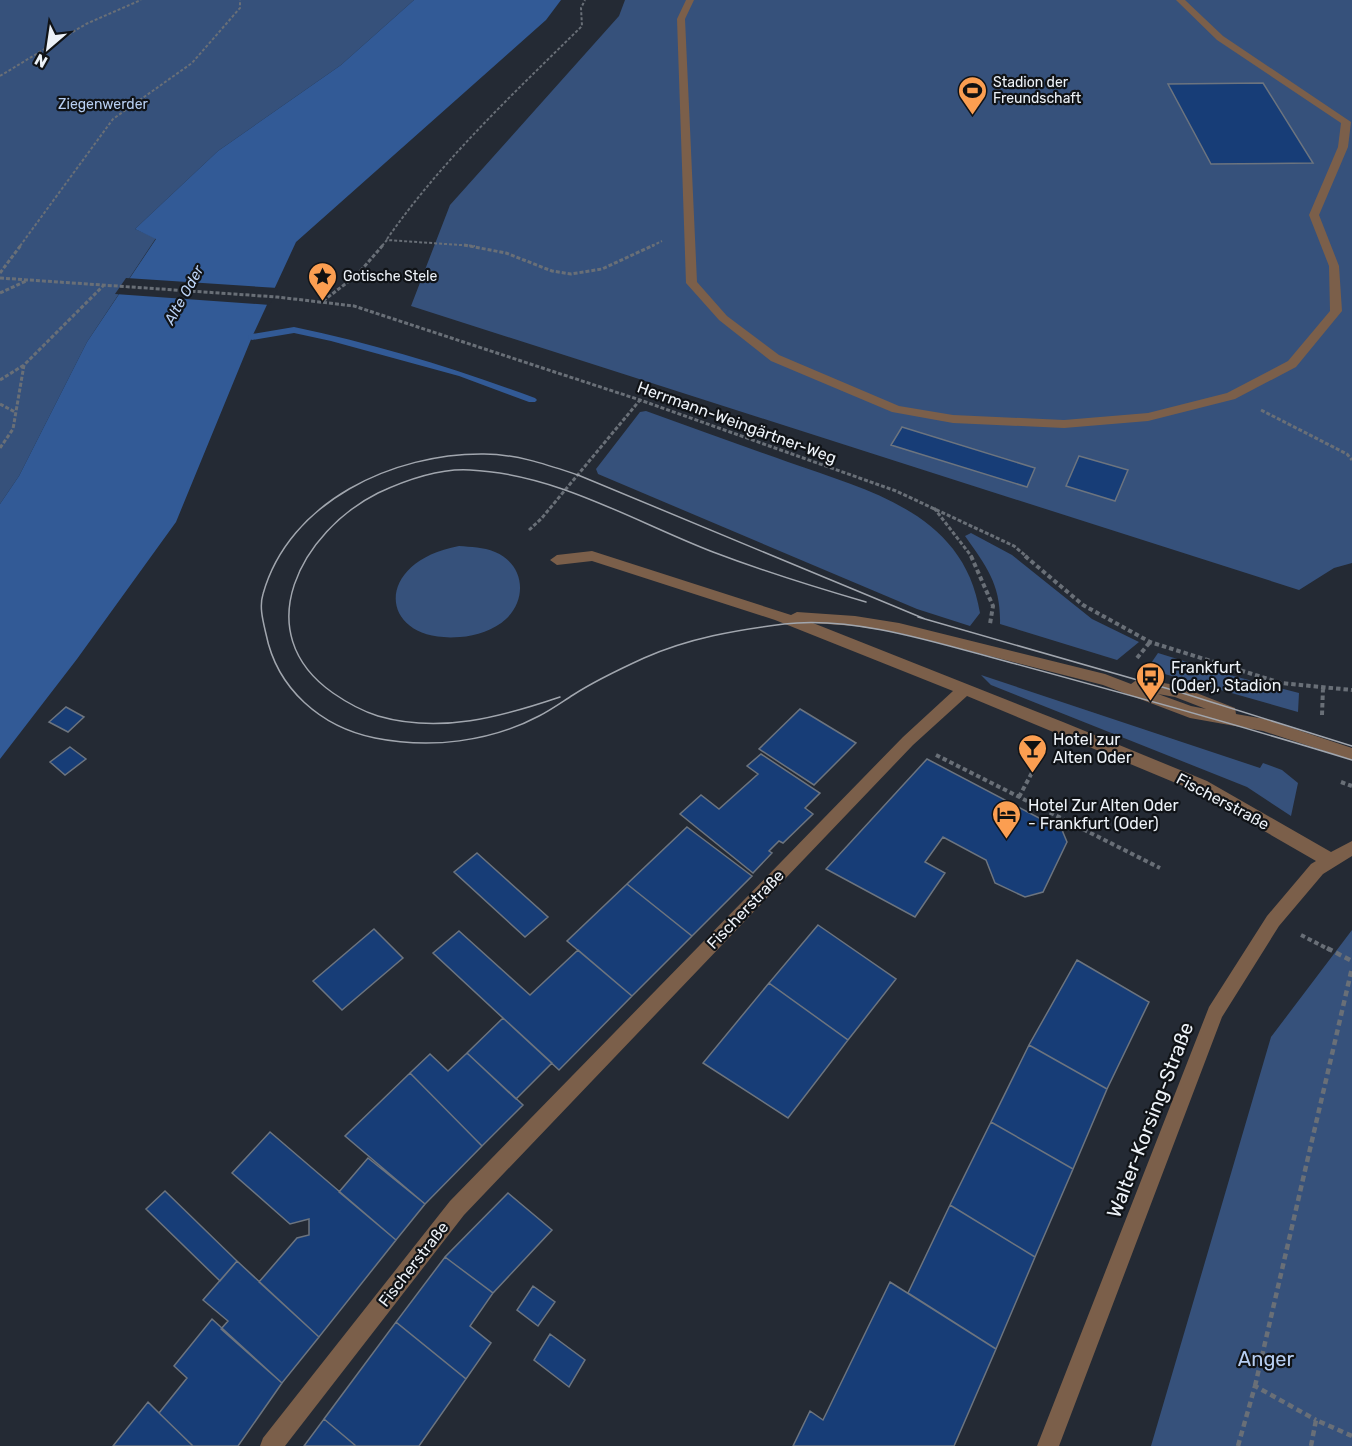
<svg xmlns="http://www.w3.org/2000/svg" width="1352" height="1446" font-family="Rubik,sans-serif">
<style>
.green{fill:#36517b}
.water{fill:#325a96}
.pier{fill:#242a34}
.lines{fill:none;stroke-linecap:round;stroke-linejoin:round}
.stream{fill:#325a96;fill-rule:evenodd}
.building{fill:#173d77;stroke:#6c747f;stroke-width:1.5}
.path-far3{stroke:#696f77;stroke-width:2;stroke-dasharray:3 2;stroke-linecap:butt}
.path-far2{stroke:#696f77;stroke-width:3;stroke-dasharray:4 2;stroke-linecap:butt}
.path-far1{stroke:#696f77;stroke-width:4;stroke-dasharray:4.5 3;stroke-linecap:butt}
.path{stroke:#696f77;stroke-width:4.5;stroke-dasharray:6 4;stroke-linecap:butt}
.minor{fill:#7b5f4a;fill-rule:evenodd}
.tram{stroke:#a1a6ae;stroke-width:1.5}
.labels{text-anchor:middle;stroke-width:4.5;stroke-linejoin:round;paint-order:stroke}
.far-poi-label{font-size:14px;fill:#edf2f8;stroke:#101317;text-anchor:start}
.far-park-label{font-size:14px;fill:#b7cef1;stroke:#101317}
.far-water-label{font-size:15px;font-style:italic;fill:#bbd2f5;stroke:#101317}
.street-label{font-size:16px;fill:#edf2f8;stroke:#101317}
.poi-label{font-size:16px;fill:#edf2f8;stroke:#101317;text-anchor:start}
.near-street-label{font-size:20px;fill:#edf2f8;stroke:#101317}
.near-park-label{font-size:20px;fill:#b7cef1;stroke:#101317}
</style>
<rect width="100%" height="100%" fill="#242a34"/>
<path class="green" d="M0,0H414L341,65L218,151L135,229L156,238L87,342L19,476L0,504Z
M625,0H1352V563L1334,568L1299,590L411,306L450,205L619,16Z
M646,411C693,428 740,445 788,462C870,491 964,513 980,613L970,626L917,609L598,474L596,469L640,412Z
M971,533L1012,555L1092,619L1139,642L1117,660L1000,624C1001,585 987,567 965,536Z
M459,546C471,547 483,547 495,552C524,564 528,598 506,619C494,630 476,636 460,637C378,644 371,562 459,546Z
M1158,653L1226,674L1299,693L1298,712L1147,669Z
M981,675L1260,768L1263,763L1282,770L1298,783L1291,816L1247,787L991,685Z
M1352,930V1446H1151L1271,1037Z"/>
<path class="water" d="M414,0H561L546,20L296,242L252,337L176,522L77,659L0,759V504L19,476L87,342L156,239L135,229L218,151L341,65Z"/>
<path class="pier" d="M126,278L278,288L270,305L115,294Z"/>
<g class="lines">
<path class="stream" d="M294,327C376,344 457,369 535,398L537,400L535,402H529L459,376L331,341L294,333L252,340L247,337L252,334Z"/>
</g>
<path class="building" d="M1263,83L1313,163L1211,164L1168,84Z
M902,427L1035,468L1027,487L891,445Z
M1079,456L1128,470L1115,501L1066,486Z
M66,707L84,717L68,732L49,722Z
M800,709L856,743L814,785L759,749Z
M70,747L86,759L65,775L50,762Z
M761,754L820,793L805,808L813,814L783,843L779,841L769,851L772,853L753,873L680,814L701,795L719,809L758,774L747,766Z
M927,759L1062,830L1067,842L1043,892L1025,897L995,883L986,860L943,837L925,862L945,873L915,917L826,869Z
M687,827L752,876L692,936L627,884Z
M477,853L548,917L525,937L454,872Z
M627,884L692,936L632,996L567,941Z
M818,925L896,979L848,1040L769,983Z
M374,929L403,958L342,1010L313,981Z
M459,931L530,995L578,950L632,996L559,1070L433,953Z
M1077,960L1149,1002L1107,1089L1029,1045Z
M769,983L848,1040L788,1118L703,1063Z
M503,1018L552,1063L516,1099L467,1053Z
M1029,1045L1107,1089L1073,1169L991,1122Z
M467,1053L523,1105L482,1146L410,1073L430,1054L448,1071Z
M410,1073L482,1146L425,1204L345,1136Z
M991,1122L1073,1169L1035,1257L950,1205Z
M270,1132L396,1240L319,1337L259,1282L297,1238L309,1235V1219L290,1224L232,1173Z
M368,1158L425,1204L396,1240L339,1192Z
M165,1191L237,1261L220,1281L146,1209Z
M508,1193L552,1230L493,1293L445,1257Z
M950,1205L1035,1257L996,1349L908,1293Z
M445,1257L493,1293L470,1326L491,1343L466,1379L396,1322Z
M237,1261L319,1337L282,1383L221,1329L228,1321L203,1300Z
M890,1282L996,1349L954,1446H793L810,1411L823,1420Z
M533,1286L555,1302L538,1326L517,1310Z
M212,1319L282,1383L238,1446H193L159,1413L187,1378L174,1366Z
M396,1322L466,1379L419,1446H356L324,1419Z
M550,1334L585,1360L569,1387L534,1360Z
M148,1402L159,1413L193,1446H113Z
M324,1419L356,1446H304Z"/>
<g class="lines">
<path class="path-far3" d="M0,76L86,24L141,0
M387,239C443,159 513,94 582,26L581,8L585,0
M20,246L113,119L192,63L240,8V0
M382,246L387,240L475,246
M652,246L662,241"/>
<path class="path-far2" d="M464,245L506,253L552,271L571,274L602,269L654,245
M0,273L21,245
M0,278L277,297L354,306L640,400L896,491L1014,546L1027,557
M0,293L26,281
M323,301L357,275L383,245
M0,380L24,365
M0,404L15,412
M1261,410L1347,454L1352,460
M0,448L13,429L24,365L103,286
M934,508L972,557
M529,530L541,519L640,400"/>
<path class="path-far1" d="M971,556L993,606L990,624
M1025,556L1083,605L1150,642L1281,683L1352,690
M1137,658L1150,642
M1322,715L1323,688
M936,755L1160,868
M1341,782L1352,786
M1019,797L1044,750
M1301,935L1330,950"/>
<path class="path" d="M1327,948L1352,961
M1255,1386L1352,968
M1238,1446L1255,1386L1316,1420
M1311,1446L1316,1420L1352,1436"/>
<path class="minor" d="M686,0H694L685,19L697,282L727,316L779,355L899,406L953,415L1064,420L1148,413L1227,393L1288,361L1330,311L1329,266L1309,215L1338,147L1341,123L1217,40L1176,0H1185L1223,36L1351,122L1348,147L1319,215L1339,266L1342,311L1296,367L1235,399L1148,421L1064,428L953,423L892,412L771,361L719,320L686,283L677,19Z
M592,551L791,615L797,612L855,616L899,623L1105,674L1131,684L1138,679L1176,685L1235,708L1236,714L1265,719L1352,748V760L1263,731L1190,718L1103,685L899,633L855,626L813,623L1063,722L1207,781L1331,852L1352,841V856L1323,874L1279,926L1222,1017L1059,1446H1037L1209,1007L1267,916L1311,864L1316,861L1195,791L967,696L913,745L464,1215L285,1446H260L263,1438L450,1201L903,737L953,691L775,620L592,561L557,565L550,560L557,555ZM1158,694L1175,697L1206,709L1191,706Z"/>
<path class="tram" d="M918,617L1176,691L1352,746
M925,619L578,475C548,465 517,454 484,454C394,453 289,501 263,594C259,607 263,621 266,634C277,689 321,727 375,738C430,749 490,742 539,716C551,710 562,702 573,695C596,680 620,669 644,658C689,638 736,630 784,624C855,615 944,645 1012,663C1126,694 1239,725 1352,760
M560,697C501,717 440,734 378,716C362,711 346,702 333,693C246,632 302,531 378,493C406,480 439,468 470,470C557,474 633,521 713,552C763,571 814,587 866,602"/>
</g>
<defs>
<symbol id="stadium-pin" viewBox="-11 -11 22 30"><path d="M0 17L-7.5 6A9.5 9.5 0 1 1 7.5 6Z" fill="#fb9e51" stroke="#101317"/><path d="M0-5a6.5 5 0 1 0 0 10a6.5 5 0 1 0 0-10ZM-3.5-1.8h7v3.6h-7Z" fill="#111"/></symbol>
<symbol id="sight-pin" viewBox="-11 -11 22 30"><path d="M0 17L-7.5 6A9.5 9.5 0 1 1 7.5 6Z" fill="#fb9e51" stroke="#101317"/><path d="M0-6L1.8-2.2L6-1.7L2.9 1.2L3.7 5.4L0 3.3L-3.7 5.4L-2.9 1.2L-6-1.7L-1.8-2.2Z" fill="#111"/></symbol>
<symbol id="bus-pin" viewBox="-11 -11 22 30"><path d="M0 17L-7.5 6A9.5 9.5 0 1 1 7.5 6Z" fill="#fb9e51" stroke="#101317"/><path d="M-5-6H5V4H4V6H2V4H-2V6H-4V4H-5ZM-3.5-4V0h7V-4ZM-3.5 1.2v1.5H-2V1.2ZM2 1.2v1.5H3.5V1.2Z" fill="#111"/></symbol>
<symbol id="bar-pin" viewBox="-11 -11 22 30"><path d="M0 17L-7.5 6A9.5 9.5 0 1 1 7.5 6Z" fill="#fb9e51" stroke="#101317"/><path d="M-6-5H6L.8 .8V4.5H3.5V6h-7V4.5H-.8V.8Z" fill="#111"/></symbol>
<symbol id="hotel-pin" viewBox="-11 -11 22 30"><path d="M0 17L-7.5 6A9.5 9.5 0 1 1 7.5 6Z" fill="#fb9e51" stroke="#101317"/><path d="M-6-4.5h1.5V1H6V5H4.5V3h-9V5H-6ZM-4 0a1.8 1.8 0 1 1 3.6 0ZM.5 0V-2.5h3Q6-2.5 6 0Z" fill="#111"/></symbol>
</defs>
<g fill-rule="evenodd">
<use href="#stadium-pin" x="956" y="74" width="33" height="45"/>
<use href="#sight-pin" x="306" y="260" width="33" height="45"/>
<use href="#bus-pin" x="1134" y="660" width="33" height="45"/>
<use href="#bar-pin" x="1016" y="732" width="33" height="45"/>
<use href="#hotel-pin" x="990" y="798" width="33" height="45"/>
</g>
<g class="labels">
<g class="far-poi-label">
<text x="993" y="87">Stadion der<tspan x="993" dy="16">Freundschaft</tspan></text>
<text x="343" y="281">Gotische Stele</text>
</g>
<g class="far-park-label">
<text x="103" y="109">Ziegenwerder</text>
</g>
<g class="far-water-label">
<text transform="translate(184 295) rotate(-61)" y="5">Alte Oder</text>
</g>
<g class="street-label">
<text transform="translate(737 422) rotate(20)" y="6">Herrmann-Weingärtner-Weg</text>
<text transform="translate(1223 801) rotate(28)" y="6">Fischerstraße</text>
<text transform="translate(745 909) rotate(-46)" y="6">Fischerstraße</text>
<text transform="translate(413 1264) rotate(-52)" y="6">Fischerstraße</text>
</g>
<g class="poi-label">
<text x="1171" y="673">Frankfurt<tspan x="1171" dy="18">(Oder), Stadion</tspan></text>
<text x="1053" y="745">Hotel zur<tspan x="1053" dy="18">Alten Oder</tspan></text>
<text x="1028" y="811">Hotel Zur Alten Oder<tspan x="1028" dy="18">- Frankfurt (Oder)</tspan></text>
</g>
<g class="near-street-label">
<text transform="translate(1150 1120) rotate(-69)" y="7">Walter-Korsing-Straße</text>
</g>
<g class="near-park-label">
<text x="1266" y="1366">Anger</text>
</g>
</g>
<g transform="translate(48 48) rotate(209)" stroke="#101317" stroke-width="4.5" paint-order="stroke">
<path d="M0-4.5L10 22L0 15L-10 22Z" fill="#edf2f8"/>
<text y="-9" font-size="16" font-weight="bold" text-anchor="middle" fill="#edf2f8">N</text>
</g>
</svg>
